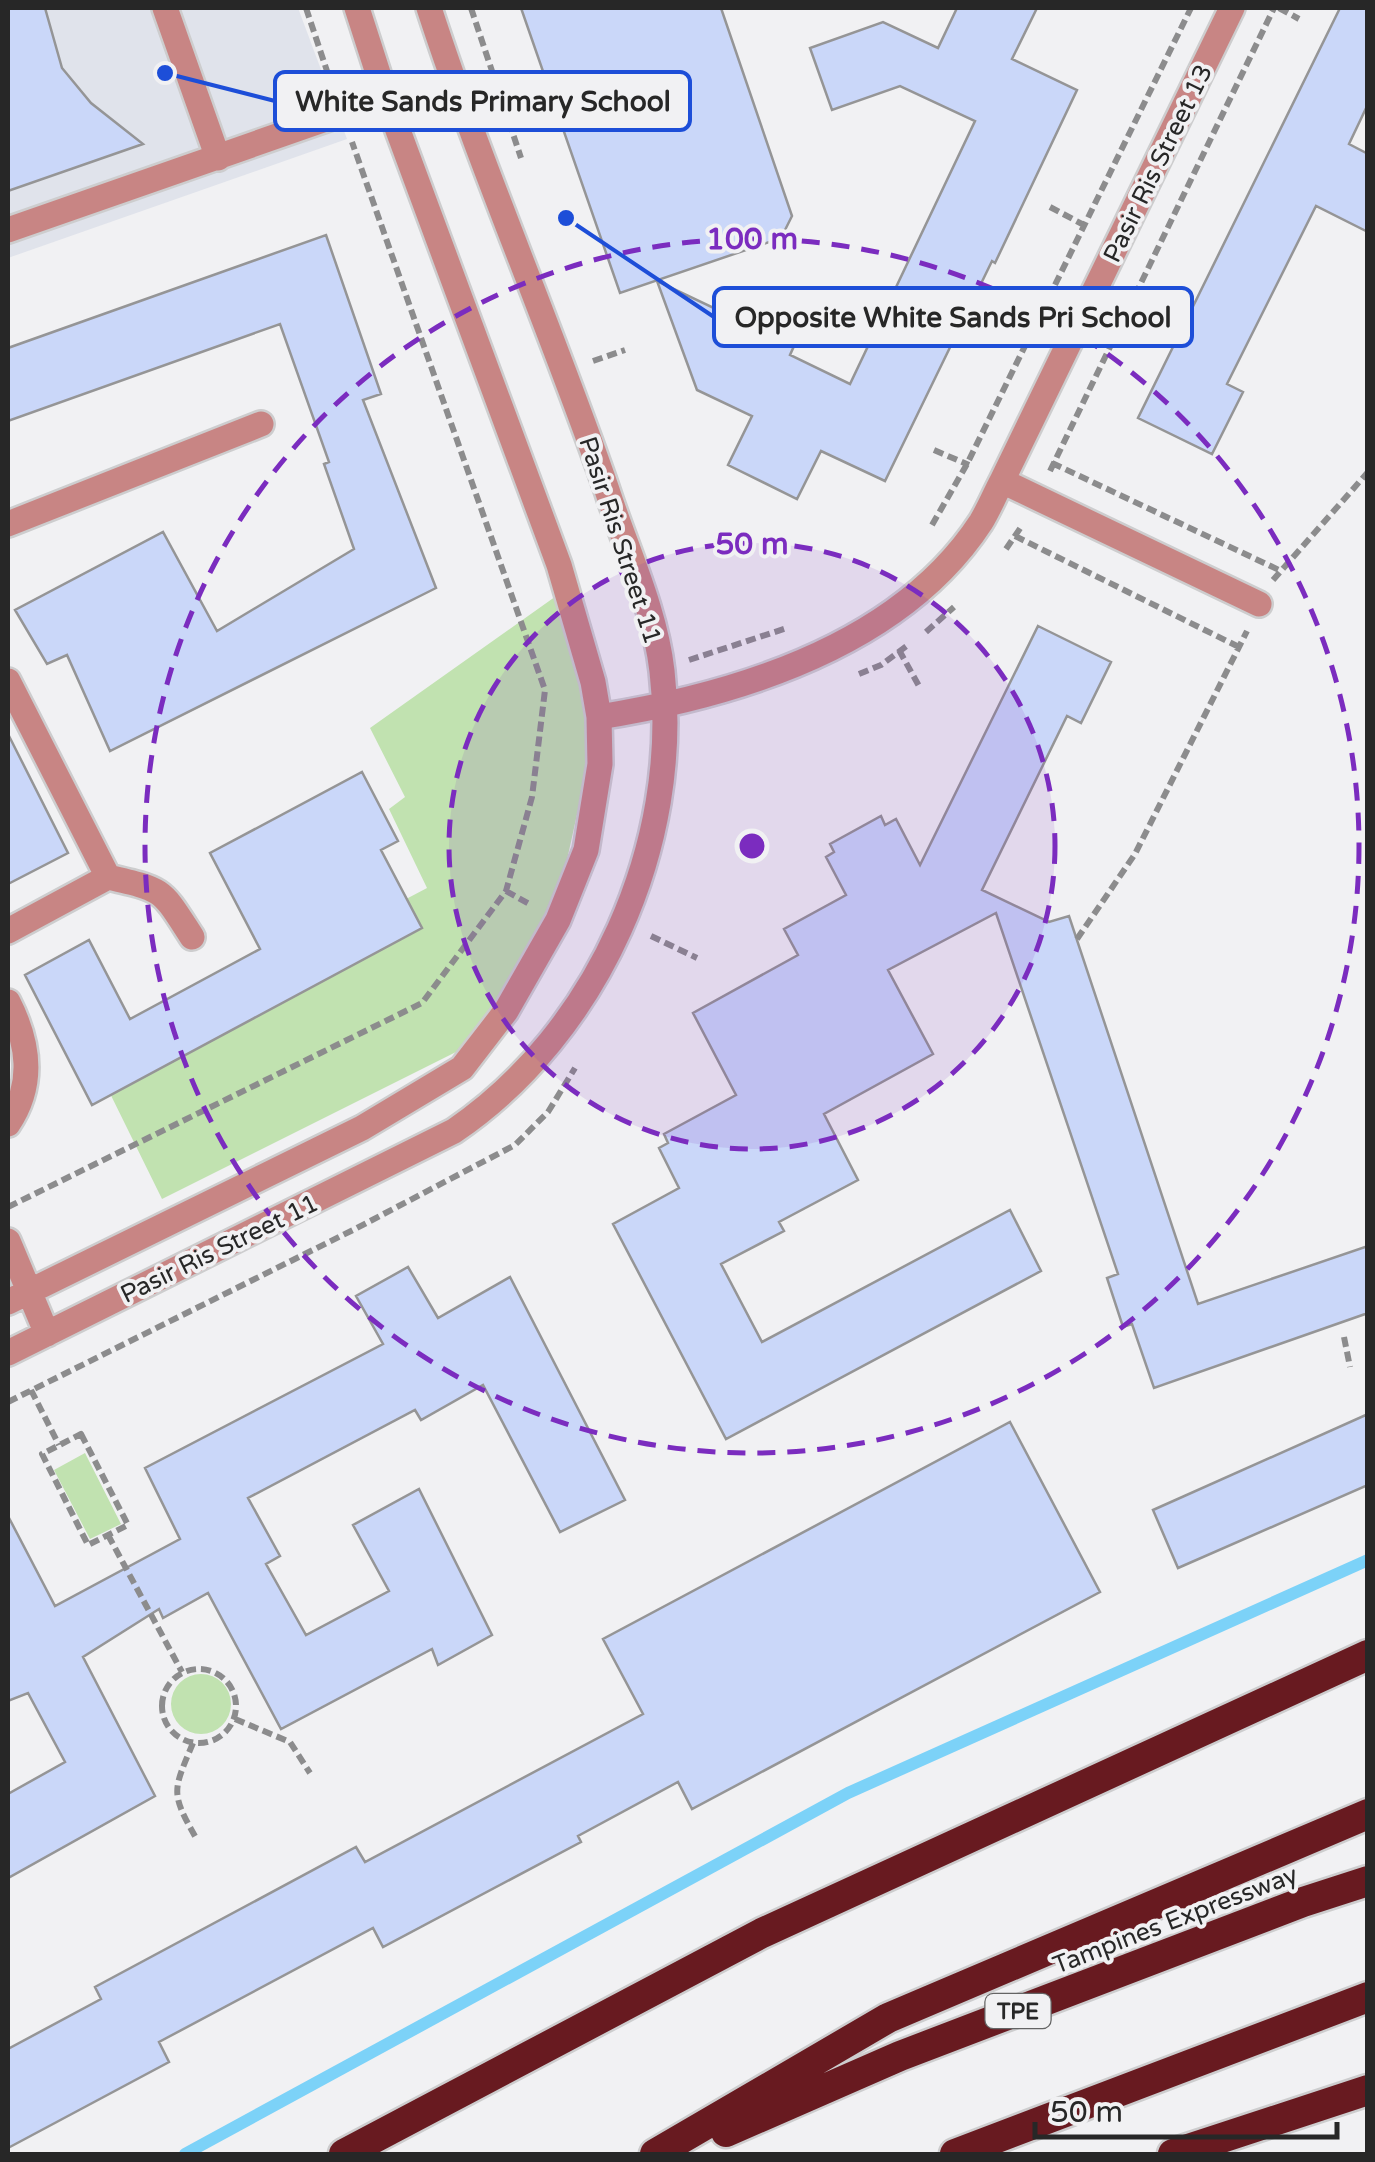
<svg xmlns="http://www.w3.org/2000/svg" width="1375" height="2162" font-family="'Varela Round',sans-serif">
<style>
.built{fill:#e0e3eb}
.green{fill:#c1e2b0}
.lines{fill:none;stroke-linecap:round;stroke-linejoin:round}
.stream{stroke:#7cd2f8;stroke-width:12}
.building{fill:#cad7f9;stroke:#959596;stroke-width:2.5}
.minor-casing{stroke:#cdcdce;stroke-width:30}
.highway-casing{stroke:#cdcdce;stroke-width:35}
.path{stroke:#8c8c8d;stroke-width:6;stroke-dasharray:10 5;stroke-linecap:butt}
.minor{stroke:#c88584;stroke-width:25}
.highway{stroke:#681a20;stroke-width:30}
.ring{fill:none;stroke:#7b2cbf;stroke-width:5;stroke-dasharray:18 12}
.labels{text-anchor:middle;stroke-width:8;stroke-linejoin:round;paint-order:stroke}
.shield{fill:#f1f1f3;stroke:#646464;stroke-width:2.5}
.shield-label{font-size:22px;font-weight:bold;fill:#272727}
.street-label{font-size:25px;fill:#272727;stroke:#f1f1f3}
.centre{fill:#7b2cbf;stroke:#f1f1f3;stroke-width:5}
.ring-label{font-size:30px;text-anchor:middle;font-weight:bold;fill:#7b2cbf;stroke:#f1f1f3;stroke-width:8;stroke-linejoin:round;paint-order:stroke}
.leader{fill:none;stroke:#1d4ed8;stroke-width:4}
.callout-dot{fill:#1d4ed8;stroke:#f1f1f3;stroke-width:4}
.callout{fill:#f1f1f3;stroke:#1d4ed8;stroke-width:4}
.callout-label{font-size:28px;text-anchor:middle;font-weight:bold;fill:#272727}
</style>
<rect width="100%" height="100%" fill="#f1f1f3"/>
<path class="built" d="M8,8H298L347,139L8,258Z"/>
<path class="green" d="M559,594L598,719L554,919L503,1008L466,1047L162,1199L95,1063L427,888L389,809L405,797L370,728Z
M85,1453L121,1524L90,1539L54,1470Z
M171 1704a30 30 0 1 1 60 0a30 30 0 1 1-60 0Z"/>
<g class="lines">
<path class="stream" d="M185,2154L848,1793L1368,1560"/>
</g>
<path class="building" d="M8,8H45L62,68L91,103L143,144L8,191Z
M521,8H721L792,216L781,238L620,293Z
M957,8H1037L1012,59L1077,90L995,263L992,261L885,481L821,451L797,499L728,465L752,416L697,390L657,281L794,346L790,355L850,384L975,121L900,86L832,110L810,48L883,22L938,48Z
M1340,8H1368V104L1349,144L1368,154V232L1316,206L1227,384L1243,392L1212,454L1138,418Z
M326,235L381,394L363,400L436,588L110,751L67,655L47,664L15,610L163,532L217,631L354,549L324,464L329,462L280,324L8,421V348Z
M1038,626L1111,662L1081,723L1067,716L982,890L1049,922L1069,916L1198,1304L1368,1246V1313L1154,1388L1132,1324L1123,1327L1107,1278L1118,1274L996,913L888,970L933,1054L824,1114L858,1180L779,1222L784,1231L721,1264L762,1342L1010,1210L1041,1271L726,1439L613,1224L679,1188L659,1148L668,1143L664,1134L736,1095L693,1013L798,955L784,929L846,895L826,857L834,852L830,844L881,816L885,825L896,819L920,865Z
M8,734L68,853L8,884Z
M362,772L398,841L381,850L422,928L92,1105L25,975L89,940L130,1019L260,949L210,853Z
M408,1267L438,1318L510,1277L625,1500L560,1532L483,1385L421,1420L415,1410L248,1498L280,1556L266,1564L306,1635L389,1591L353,1525L419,1489L492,1635L438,1665L432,1649L281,1729L208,1593L163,1618L159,1609L83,1657L155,1796L8,1878V1794L65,1762L28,1693L8,1701V1516L55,1606L180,1539L145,1468L383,1344L356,1296Z
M1368,1414V1485L1178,1568L1153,1510Z
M1010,1422L1100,1592L692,1809L678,1782L578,1836L581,1842L383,1947L373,1928L159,2042L169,2062L8,2148V2049L101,1999L95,1987L356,1847L365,1862L643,1714L603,1639Z"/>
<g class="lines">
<defs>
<path id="minor" d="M165,8L218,158
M8,230L386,98
M1002,481L1259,604
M8,524L261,424
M8,681L108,877
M599,717C737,695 900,646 981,522C989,509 995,494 1002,481L1232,8
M8,931L108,877C165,890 161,889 192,937
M8,1002C29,1043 35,1084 8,1124
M8,1241L47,1334
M8,1302L362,1128L462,1068L506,1011L558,920L586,850L600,764L599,717L593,682L559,565L386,98L357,8
M8,1353L454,1131C598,1033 682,844 662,671C655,609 626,549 607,490C551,328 482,171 429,8"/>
<path id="highway" d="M726,2132L900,2056L1303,1902L1368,1881
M344,2154L762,1933L1368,1655
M655,2154L888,2018L1368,1814
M955,2154L1368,1997
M1173,2154L1368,2090"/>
</defs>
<use href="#minor" class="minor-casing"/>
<use href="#highway" class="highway-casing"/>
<path class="path" d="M306,8L331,83
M471,8L521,158
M1279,8L1299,19
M1050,207L1084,225
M993,313L1032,332
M593,361L625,350
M934,450L969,465
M1052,463L1279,570
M1050,471L1274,8
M932,525L967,464L1191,8
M1015,536L1239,647
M1006,549L1021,527
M1273,580L1368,472
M926,632L954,607
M899,650L919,686
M689,660L787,628
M859,674L881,665L908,645
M506,891L531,905
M651,936L697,958
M1077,939L1135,854L1247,631
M8,1207L422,1003L506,891L532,797L545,690L352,142
M1344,1337L1350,1367
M31,1390L59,1445
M8,1402L355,1229L515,1145L548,1112L575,1068
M81,1434L128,1525L88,1545L42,1454Z
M108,1535L182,1672
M162 1706a37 37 0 1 1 74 0a37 37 0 1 1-74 0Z
M235,1719L290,1742L310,1773
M193,1743C173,1791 170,1792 196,1838"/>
<use href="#minor" class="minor"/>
<use href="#highway" class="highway"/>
</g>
<circle cx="752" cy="846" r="303" fill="#7b2cbf" fill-opacity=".12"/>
<g class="ring">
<circle cx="752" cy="846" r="303"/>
<circle cx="752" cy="846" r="607"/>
</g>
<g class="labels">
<rect class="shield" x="985.5" y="1994" width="65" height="34" rx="8"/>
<g class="shield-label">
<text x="1018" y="2019">TPE</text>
</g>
<g class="street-label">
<text transform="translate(1157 163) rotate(-64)" y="9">Pasir Ris Street 13</text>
<text transform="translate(621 540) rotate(72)" y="9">Pasir Ris Street 11</text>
<text transform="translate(219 1248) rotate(-26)" y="9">Pasir Ris Street 11</text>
<text transform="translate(1175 1919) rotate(-21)" y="9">Tampines Expressway</text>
</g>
</g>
<circle cx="752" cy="846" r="15" class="centre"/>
<g class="ring-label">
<text x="752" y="249">100 m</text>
<text x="752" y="554">50 m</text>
</g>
<path class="leader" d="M165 73L275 101M566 218L714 317"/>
<g class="callout-dot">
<circle cx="165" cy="73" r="10"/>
<circle cx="566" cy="218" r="10"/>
</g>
<g class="callout">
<rect x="275" y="72" width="415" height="58" rx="10"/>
<rect x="714" y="288" width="478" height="58" rx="10"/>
</g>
<g class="callout-label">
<text x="483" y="111">White Sands Primary School</text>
<text x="953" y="327">Opposite White Sands Pri School</text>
</g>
<rect width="1375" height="2162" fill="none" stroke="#272727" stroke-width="20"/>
<path d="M1035 2122v15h302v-15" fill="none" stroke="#272727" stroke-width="5"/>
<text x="1050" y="2122" font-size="30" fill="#272727" stroke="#f1f1f3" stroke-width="8" paint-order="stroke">50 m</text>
</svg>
